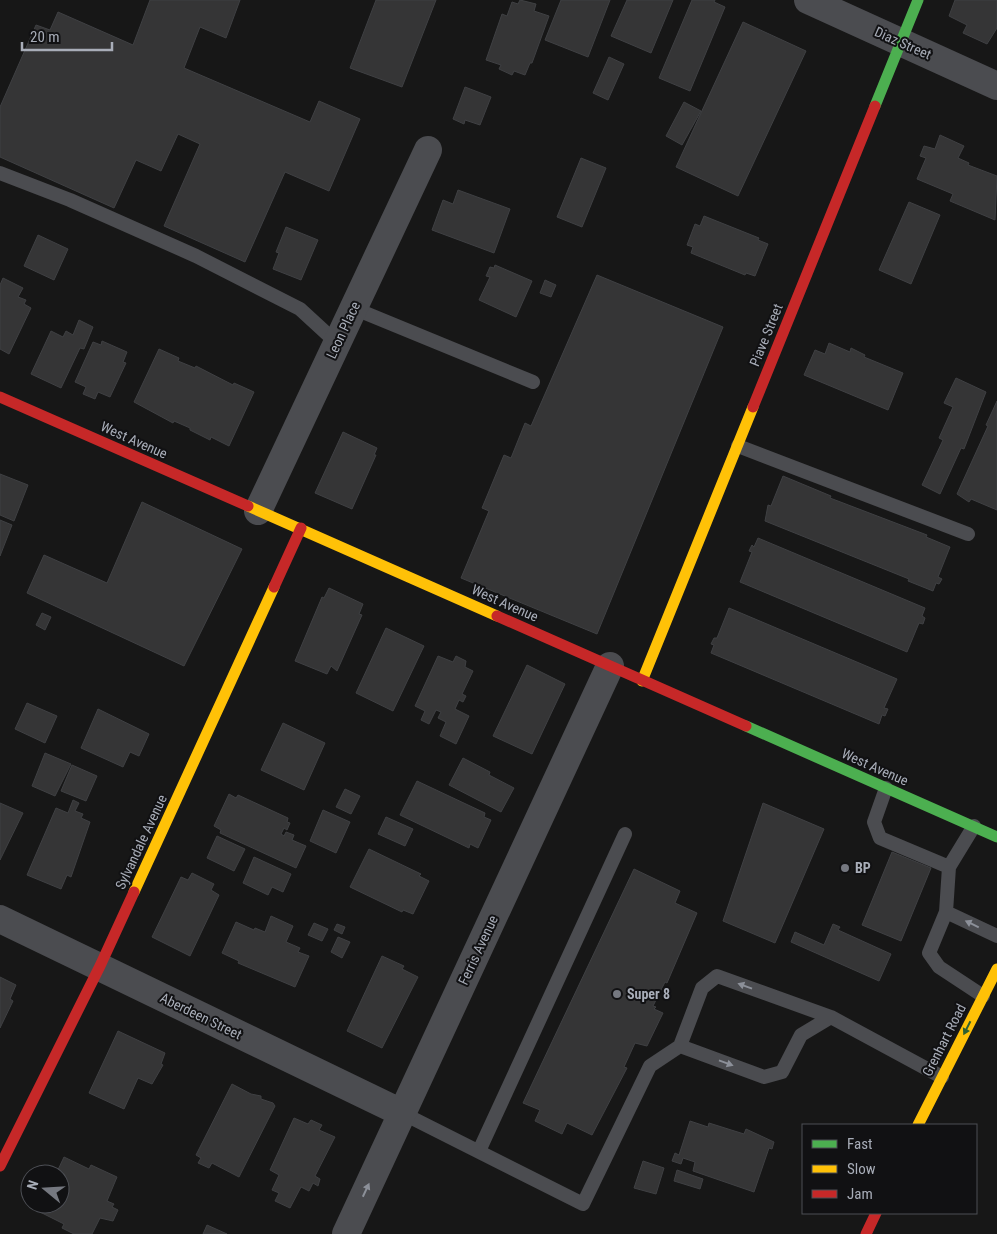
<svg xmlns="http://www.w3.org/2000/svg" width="997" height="1234" font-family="'Roboto Condensed',sans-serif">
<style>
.building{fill:#353536;stroke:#3f4043}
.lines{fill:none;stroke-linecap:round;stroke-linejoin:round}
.lane{stroke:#4b4c50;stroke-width:14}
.street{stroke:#4b4c50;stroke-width:28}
.fast{stroke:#4caf50;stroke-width:11}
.slow{stroke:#ffc107;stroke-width:11}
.jam{stroke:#c62828;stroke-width:11}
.oneway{fill:#8c9099}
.oneway2{fill:#2e6032}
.poi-dot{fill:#757880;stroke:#111113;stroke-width:2}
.labels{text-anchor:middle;stroke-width:4;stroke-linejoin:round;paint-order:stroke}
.street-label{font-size:14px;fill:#a8adb8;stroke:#111113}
.poi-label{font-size:14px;font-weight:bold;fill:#a8adb8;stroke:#111113;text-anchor:start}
</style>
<rect width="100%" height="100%" fill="#171717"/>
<path class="building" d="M150,0H240L226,38L200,27L184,68L310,122L319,101L360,119L329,191L285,172L245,262L164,226L200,144L178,134L161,171L136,160L114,208L0,157V107L36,25L50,30L58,12L133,45Z
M376,0H436L402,87L350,68Z
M520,0L536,4L534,11L549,16L532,63H530L525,75L514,71L512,75L499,69L501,65L486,60L502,14L507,16L512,2L518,4Z
M561,0H610L588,57L545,40Z
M627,0H673L651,53L611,36Z
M692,0H715L714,2L725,7L690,91L659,78Z
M955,0H997V28L987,44L963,33L967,25L949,16Z
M743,22L806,51L738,196L676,167Z
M609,57L624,64L608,100L593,93Z
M465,87L491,97L480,125L465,120L464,124L453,119Z
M684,102L701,111L682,145L666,136Z
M940,135L964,146L958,158L969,163L968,165L997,176L995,220L950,201L953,194L917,179L926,158L920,156L924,146L935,149Z
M581,158L606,168L582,227L557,217Z
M458,190L510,209L494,253L432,230L443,200L453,204Z
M909,202L940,215L911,284L879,270Z
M704,216L759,238L758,240L768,244L755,276L746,273L745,275L691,253L693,247L687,245L695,224L700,226Z
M286,227L318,240L301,280L273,269L279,253L276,252Z
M38,235L68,249L54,280L24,266Z
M495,265L532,281L516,317L479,300L490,277L486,276L490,267L494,268Z
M597,275L723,327L597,634L461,578L489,511L482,508L504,455L511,458L525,423L531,426Z
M3,278L23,288L18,297L26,300L24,304L31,308L9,354L0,349V285Z
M545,280L556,285L551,297L540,293Z
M79,320L93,327L84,349L80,348L61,388L31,374L51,331L63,337L66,331L73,335Z
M102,341L127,352L123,362L126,363L110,397L98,392L95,399L83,394L86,387L75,382L93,342L101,345Z
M829,343L850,352L851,348L865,355L864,357L903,373L888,410L804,375L815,350L825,354Z
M159,349L179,358L178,361L195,368L196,366L233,385L234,383L254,392L229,446L211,437L210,440L190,430V428L174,421L173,423L134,402Z
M956,378L986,392L964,449L961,448L940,494L922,485L943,440L939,438L953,407L944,403Z
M997,401V510L971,499L969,502L957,494L988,426L986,425Z
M343,432L377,448L374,455H376L352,509L315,493Z
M0,474L28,485L14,521L0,515Z
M783,476L831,496L830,498L927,535L926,537L950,547L938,577L942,579L939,584L936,583L933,591L908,581L909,579L765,521L768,505L771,506Z
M142,502L242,549L184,666L27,593L44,555L107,583Z
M0,520L12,525L0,556Z
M758,538L925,608L922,616L925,618L923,624L919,623L907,652L740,582L752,552L749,551L752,545L754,547Z
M329,588L363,604L359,614L362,615L337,671L331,666L327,674L295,661L322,597L324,598Z
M729,608L897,679L884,708L888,709L885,716L882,715L879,724L711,653L714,645L711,644L714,638H717Z
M42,613L51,617L45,630L36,625Z
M386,628L424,646L393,711L356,693Z
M438,656L453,662L456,656L466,661L465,667L473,671L462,694L466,696L463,702L459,700L455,709L469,716L456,744L440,736L446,722L438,718L441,712L436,710L429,724L421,720L425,711L415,706Z
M527,665L565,684L532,754L493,736Z
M27,703L57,716L45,743L15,729Z
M98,709L149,734L139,756L130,752L123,767L81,748Z
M283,723L325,743L304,790L261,770Z
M45,753L71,764L55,796L32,786Z
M463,758L490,772L489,775L514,788L501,812L449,785Z
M72,765L97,776L86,801L61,791Z
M417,781L485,813L484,817L491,820L478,848L470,844L469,848L400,815Z
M345,789L360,796L351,814L336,807Z
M229,794L236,798L238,795L288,818L287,822L290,823L287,830L284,828L281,834L284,836L286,832L294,835L292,840L306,846L296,868L220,833L221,830L214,826Z
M73,800L79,803L75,811L83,814L81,818L90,822L71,877L67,875L61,889L27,875L56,808L68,813Z
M0,803L23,813L0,860Z
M763,803L824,829L775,943L723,921Z
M323,810L350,822L336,853L310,841Z
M386,817L413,829L405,846L378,834Z
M217,836L245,849L234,871L207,858Z
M369,849L421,874L419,876L429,881L413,914L403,910L402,912L350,887Z
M892,852L931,868L901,941L862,925Z
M254,857L291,874L283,892L272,887L268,895L243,883Z
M634,869L680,891L675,903L697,913L667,983L665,982L653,1006L656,1007L654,1009L663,1013L647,1046L635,1043L624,1067L627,1068L592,1135L567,1123L562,1134L535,1121L540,1110L523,1103Z
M192,873L214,884L211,890L219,895L190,956L152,937L181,877L188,880Z
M271,916L293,926L286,942L300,948L298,952L309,956L295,987L238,963L239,961L222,953L236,922L254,930L255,928L265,932Z
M314,923L328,929L322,941L308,935Z
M337,924L345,927L342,934L334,930Z
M833,924L840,927L838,930L891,954L879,981L791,942L795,932L824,945Z
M338,937L350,942L342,958L331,952Z
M382,956L404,966L402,969L418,977L382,1048L347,1031Z
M0,977L16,985L10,999L13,1001L0,1028Z
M118,1031L165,1053L161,1064L163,1065L152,1084L138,1078L124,1109L89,1093Z
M232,1084L251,1094L261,1096V1099L273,1103L275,1106L239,1177L212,1163L209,1168L198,1163L201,1158L196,1155Z
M294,1118L308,1124L311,1120L322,1125L319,1130L335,1137L315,1176L320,1179L318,1186L313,1183L309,1191L301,1187L290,1208L275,1201L279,1193L272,1190L279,1175L270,1170Z
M690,1121L708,1127L709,1123L744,1134L746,1129L774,1142L772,1149L769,1148L754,1192L693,1171L695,1162L683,1158L681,1164L672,1161L675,1153L679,1155Z
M64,1157L89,1169L91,1165L117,1177L107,1201L114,1204L112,1207L118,1210L113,1221L100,1218L92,1234H74L62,1228L64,1224L38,1211L41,1204H60V1174H56Z
M643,1161L664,1168L656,1194L634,1188Z
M677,1170L703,1179L700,1189L674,1181Z
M207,1225L227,1234H203Z"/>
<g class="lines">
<path class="lane" d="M0,173L70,200L196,256L300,309L337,343
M353,308L533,382
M738,446L968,534
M886,788L874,822L880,838L949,867L974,826
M949,867L946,912L929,953L939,967L983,996
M946,912L997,936
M831,1017L942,1077
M402,1113L583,1204L650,1066L680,1046L702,988L717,976L831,1017L801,1035L782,1072L764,1077L680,1046
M479,1151L625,834"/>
<path class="street" d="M808,0L997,86
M258,511L428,150
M0,919L402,1113
M346,1234L610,666"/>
<path class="fast" d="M875,106L918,0
M746,726L997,837"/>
<path class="slow" d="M248,506L497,616
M642,681L753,407
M134,892L274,587
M918,1125L997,969"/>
<path class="jam" d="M0,397L248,506
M753,407L875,106
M274,587L301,528
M497,616L746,726
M0,1166L100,966L134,892
M866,1234L876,1213"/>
</g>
<defs><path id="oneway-solid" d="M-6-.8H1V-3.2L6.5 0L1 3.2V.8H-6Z" transform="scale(1.25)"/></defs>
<g class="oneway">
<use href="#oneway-solid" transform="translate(972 924) rotate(-154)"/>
<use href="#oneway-solid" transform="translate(745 986) rotate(-160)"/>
<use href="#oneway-solid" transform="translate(726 1063) rotate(20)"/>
<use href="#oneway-solid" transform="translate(366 1190) rotate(-65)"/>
</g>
<use class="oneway2" href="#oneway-solid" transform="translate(967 1028) rotate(117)"/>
<g class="poi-dot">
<circle cx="845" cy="868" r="5"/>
<circle cx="617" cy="994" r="5"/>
</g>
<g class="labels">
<g class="street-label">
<text transform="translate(903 43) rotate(24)" y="5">Diaz Street</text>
<text transform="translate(343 330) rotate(-65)" y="5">Leon Place</text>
<text transform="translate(766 335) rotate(-68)" y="5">Piave Street</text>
<text transform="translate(134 440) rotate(24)" y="5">West Avenue</text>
<text transform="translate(505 603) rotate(24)" y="5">West Avenue</text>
<text transform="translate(875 767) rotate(24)" y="5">West Avenue</text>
<text transform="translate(141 842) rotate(-65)" y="5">Sylvandale Avenue</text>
<text transform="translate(478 950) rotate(-65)" y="5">Ferris Avenue</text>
<text transform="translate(201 1016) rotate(26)" y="5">Aberdeen Street</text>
<text transform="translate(944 1040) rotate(-63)" y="5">Grenhart Road</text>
</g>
<g class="poi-label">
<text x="855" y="873">BP</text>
<text x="627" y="999">Super 8</text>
</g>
</g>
<rect x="802" y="1124" width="175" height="90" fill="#111113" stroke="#4d4f55"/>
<rect x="812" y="1140" width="25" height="8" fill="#4caf50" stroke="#4d4f55"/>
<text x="847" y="1149" font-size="15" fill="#a8adb8">Fast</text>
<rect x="812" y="1165" width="25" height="8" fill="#ffc107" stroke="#4d4f55"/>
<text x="847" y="1174" font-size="15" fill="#a8adb8">Slow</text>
<rect x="812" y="1190" width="25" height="8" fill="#c62828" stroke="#4d4f55"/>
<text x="847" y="1199" font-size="15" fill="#a8adb8">Jam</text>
<g transform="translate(45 1189) rotate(288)"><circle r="24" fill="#111113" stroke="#4d4f55"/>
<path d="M0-4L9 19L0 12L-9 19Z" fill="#757880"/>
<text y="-8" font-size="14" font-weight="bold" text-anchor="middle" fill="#a8adb8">N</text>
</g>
<path d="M22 42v8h90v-8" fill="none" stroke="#a8adb8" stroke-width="2.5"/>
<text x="30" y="42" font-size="15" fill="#a8adb8" stroke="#111113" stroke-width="4" paint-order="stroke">20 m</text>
</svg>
